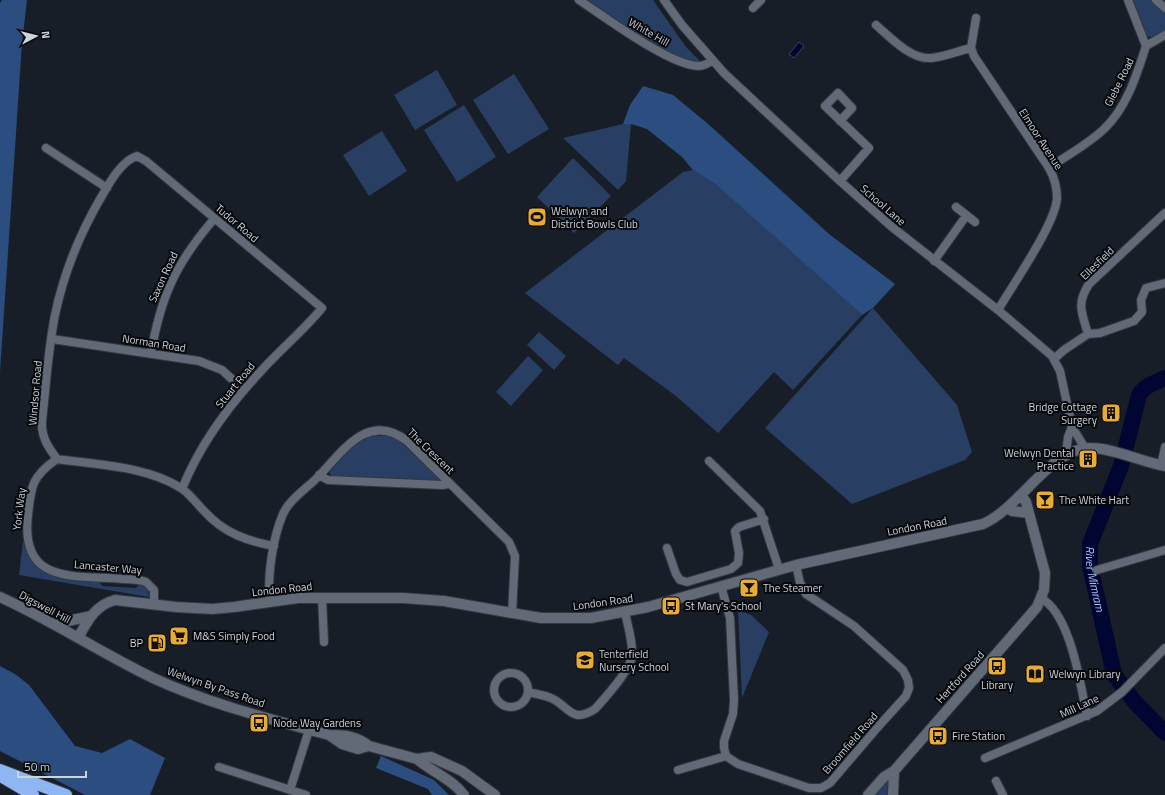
<svg xmlns="http://www.w3.org/2000/svg" width="1165" height="795" font-family="'Titillium Web',sans-serif">
<style>
.green{fill:#283f63}
.forest{fill:#2b4d80}
.water{fill:#000532;stroke:#3e4264}
.lines{fill:none;stroke-linecap:round;stroke-linejoin:round}
.river{stroke:#000532;stroke-width:16}
.street-casing{stroke:#343841;stroke-width:10}
.secondary-casing{stroke:#343841;stroke-width:12}
.highway-casing{stroke:#343841;stroke-width:14}
.street{stroke:#616a76;stroke-width:8}
.secondary{stroke:#616a76;stroke-width:10}
.highway{stroke:#8eb6f3;stroke-width:12}
.labels{text-anchor:middle;stroke-width:4;stroke-linejoin:round;paint-order:stroke}
.street-label{font-size:11px;fill:#ced2d9;stroke:#06080c}
.poi-label{font-size:11px;fill:#ced2d9;stroke:#06080c;text-anchor:start}
.water-label{font-size:12px;font-style:italic;fill:#a5c4f3;stroke:#06080c}
</style>
<rect width="100%" height="100%" fill="#171e28"/>
<path class="green" d="M584,0H653L686,47L700,61C682,69 603,12 584,0Z
M1131,0H1152L1165,12V31L1153,38L1147,36Z
M437,70L457,105L415,130L394,95Z
M514,74L549,129L508,154L473,100Z
M464,105L496,157L457,182L424,130Z
M623,124H631L626,181L618,190L563,138Z
M382,131L407,171L369,196L343,155Z
M572,159H574L611,196L574,233L537,197Z
M693,170L718,185L862,315L793,390L774,372L718,433L676,396L624,358L618,365L525,293L683,172Z
M873,308L957,405L972,452L965,460L852,504L765,428Z
M539,332L566,356L554,370L527,345Z
M528,356L543,370L511,406L496,392Z
M372,436H390L399,440L441,481L331,477L329,469L356,442Z
M23,541C38,580 62,578 99,581L102,586L136,588L139,584L148,588L149,597L19,575Z
M738,610L751,615L769,632L742,698Z
M886,780L890,781L889,795H873Z"/>
<path class="forest" d="M2,0H27L22,43L0,372V3Z
M643,86L673,95L707,123L829,234L895,284L873,308L862,315L717,185L693,170L682,157L647,129L631,124H623L630,105Z
M0,666L15,674L29,685L75,746L102,753L130,739L165,758L150,795H85L0,751Z
M381,756L434,780L449,795H432L428,789L376,768Z"/>
<path class="water" d="M799,42L804,46L794,58L789,54Z"/>
<g class="lines">
<path class="river" id="s1" d="M1165,378C1155,383 1145,385 1139,395L1121,466L1090,544V566L1114,674L1134,701L1165,733"/>
<defs>
<path id="street" d="M579,0C605,17 669,65 698,66C704,66 708,64 712,60
M664,0L682,25L724,73L840,181L892,227L998,310L1052,356L1060,371L1072,427L1085,448
M1156,0L1165,8
M753,8L761,0
M976,18L971,48L974,56L1049,168C1054,177 1057,187 1057,198C1056,223 1012,286 998,310
M876,25C890,37 911,60 931,58C944,57 958,51 971,48
M1146,46L1165,35
M46,148L107,188
M1049,168C1067,155 1089,144 1105,128C1127,107 1137,74 1146,46L1128,0
M840,181L869,148L825,106L838,93L852,108L840,121
M956,207L975,222
M934,261L966,216
M1088,334C1082,313 1076,304 1089,284L1165,213
M52,339L199,361L222,370L244,390
M151,353C161,296 176,263 214,219
M1054,359L1064,350L1088,334L1100,333L1134,321L1142,312L1141,300L1146,288L1165,283
M1066,454L1068,437L1072,427
M57,459C32,476 31,486 28,515C20,584 72,575 122,579C130,579 138,579 146,582L154,590V604
M709,461L760,511L779,569
M1161,466L1165,447
M319,475L328,480L442,485L449,484
M182,489C200,444 230,404 262,370C282,348 304,330 322,308L146,161L137,156C122,161 111,180 103,194C81,231 64,272 55,315C48,350 46,386 42,421C41,437 48,447 57,459C98,465 146,466 181,488C190,494 197,504 205,512C224,533 247,541 274,546
M667,548L676,574L680,580L687,582L731,569L738,563L739,553L735,531L739,527L764,519
M1097,570L1165,550
M721,586L730,618L734,700L733,714L724,741V748L726,756L738,764L809,788H821L830,783L877,728L906,696L909,688L908,680L903,670L854,626L806,594L800,583L796,565
M322,597L324,642
M1041,598C1071,615 1080,683 1087,716
M270,601C267,576 273,537 283,514C289,500 307,488 318,477C343,451 368,411 407,441L509,542L515,556L512,614
M494 690a17 17 0 1 1 34 0a17 17 0 1 1-34 0Z
M528,692C536,694 545,695 553,699C569,707 572,724 595,709C605,698 630,671 632,656C633,642 628,626 625,613
M985,758L1097,711L1122,692L1165,648
M219,767L306,795
M678,770L726,756
M996,781L1003,795
M290,790L309,730"/>
<path id="secondary" d="M1008,508L1012,511L1029,513
M0,597C53,621 101,653 153,678C209,704 270,719 329,735C345,735 357,736 369,746
M54,624L91,616
M78,638C87,622 95,605 115,600L176,607L213,609L234,607L298,598H403L444,601L541,618H591L648,607L796,565L983,524C1020,508 1051,447 1091,448C1113,448 1142,462 1165,466
M329,735L342,744L358,749L369,746L417,759L431,757L462,771L495,795
M417,759C432,772 452,779 464,795
M868,795L884,777L894,771L1037,607L1044,590L1045,573L1026,502L1021,495
M893,795L894,771"/>
<path id="highway" d="M0,770L66,795
M1,776L33,795"/>
</defs>
<use href="#street" class="street-casing"/>
<use href="#secondary" class="secondary-casing"/>
<use href="#highway" class="highway-casing"/>
<use href="#street" class="street"/>
<use href="#secondary" class="secondary"/>
<use href="#highway" class="highway"/>
</g>
<defs>
<symbol id="stadium-square" viewBox="-11 -11 22 22"><rect x="-9" y="-9" width="18" height="18" rx="4" fill="#e9ab38" stroke="#06080c"/><path d="M0-5a6.5 5 0 1 0 0 10a6.5 5 0 1 0 0-10ZM-3.5-1.8h7v3.6h-7Z" fill="#111"/></symbol>
<symbol id="building-square" viewBox="-11 -11 22 22"><rect x="-9" y="-9" width="18" height="18" rx="4" fill="#e9ab38" stroke="#06080c"/><path d="M-4-6H4V6H1V3H-1V6H-4ZM-2.5-4.3h1.7v1.8h-1.7ZM.8-4.3h1.7v1.8H.8ZM-2.5-1h1.7V.8h-1.7ZM.8-1h1.7V.8H.8Z" fill="#111"/></symbol>
<symbol id="bar-square" viewBox="-11 -11 22 22"><rect x="-9" y="-9" width="18" height="18" rx="4" fill="#e9ab38" stroke="#06080c"/><path d="M-6-5H6L.8 .8V4.5H3.5V6h-7V4.5H-.8V.8Z" fill="#111"/></symbol>
<symbol id="bus-square" viewBox="-11 -11 22 22"><rect x="-9" y="-9" width="18" height="18" rx="4" fill="#e9ab38" stroke="#06080c"/><path d="M-5-6H5V4H4V6H2V4H-2V6H-4V4H-5ZM-3.5-4V0h7V-4ZM-3.5 1.2v1.5H-2V1.2ZM2 1.2v1.5H3.5V1.2Z" fill="#111"/></symbol>
<symbol id="supermarket-square" viewBox="-11 -11 22 22"><rect x="-9" y="-9" width="18" height="18" rx="4" fill="#e9ab38" stroke="#06080c"/><path d="M-6-5.5h2.5l.6 2H6L4.5 2H-2.5L-4.4-4H-6ZM-1.5 3.2a1.3 1.3 0 1 0 .1 0ZM3 3.2a1.3 1.3 0 1 0 .1 0Z" fill="#111"/></symbol>
<symbol id="fuel-square" viewBox="-11 -11 22 22"><rect x="-9" y="-9" width="18" height="18" rx="4" fill="#e9ab38" stroke="#06080c"/><path d="M-5.5-6h7V0h2V4h1.3V-2.5L3-4.5l.8-.8L6-3V5H2.5V1h-1V6h-7ZM-4.2-4.7v3.2H.2V-4.7Z" fill="#111"/></symbol>
<symbol id="school-square" viewBox="-11 -11 22 22"><rect x="-9" y="-9" width="18" height="18" rx="4" fill="#e9ab38" stroke="#06080c"/><path d="M0-5L7-2L0 1L-7-2ZM-4 1L0 2.5L4 1V4Q0 6-4 4Z" fill="#111"/></symbol>
<symbol id="library-square" viewBox="-11 -11 22 22"><rect x="-9" y="-9" width="18" height="18" rx="4" fill="#e9ab38" stroke="#06080c"/><path d="M-6-4Q-3-5.5-.7-3.5V5Q-3 3-6 4ZM6-4Q3-5.5 .7-3.5V5Q3 3 6 4Z" fill="#111"/></symbol>
</defs>
<g fill-rule="evenodd">
<use href="#stadium-square" x="526" y="206" width="22" height="22"/>
<use href="#building-square" x="1100" y="402" width="22" height="22"/>
<use href="#building-square" x="1077" y="448" width="22" height="22"/>
<use href="#bar-square" x="1034" y="489" width="22" height="22"/>
<use href="#bar-square" x="738" y="577" width="22" height="22"/>
<use href="#bus-square" x="660" y="595" width="22" height="22"/>
<use href="#supermarket-square" x="168" y="625" width="22" height="22"/>
<use href="#fuel-square" x="146" y="632" width="22" height="22"/>
<use href="#school-square" x="574" y="649" width="22" height="22"/>
<use href="#bus-square" x="986" y="655" width="22" height="22"/>
<use href="#library-square" x="1024" y="663" width="22" height="22"/>
<use href="#bus-square" x="248" y="712" width="22" height="22"/>
<use href="#bus-square" x="927" y="725" width="22" height="22"/>
</g>
<g class="labels">
<g class="street-label">
<text transform="translate(649 32) rotate(30)" y="4">White Hill</text>
<text transform="translate(1119 82) rotate(-64)" y="4">Glebe Road</text>
<text transform="translate(1041 139) rotate(57)" y="4">Elmoor Avenue</text>
<text transform="translate(883 205) rotate(41)" y="4">School Lane</text>
<text transform="translate(237 223) rotate(40)" y="4">Tudor Road</text>
<text transform="translate(1097 263) rotate(-44)" y="4">Ellesfield</text>
<text transform="translate(163 277) rotate(-65)" y="4">Saxon Road</text>
<text transform="translate(154 343) rotate(9)" y="4">Norman Road</text>
<text transform="translate(235 385) rotate(-51)" y="4">Stuart Road</text>
<text transform="translate(35 393) rotate(-85)" y="4">Windsor Road</text>
<text transform="translate(431 451) rotate(44)" y="4">The Crescent</text>
<text transform="translate(19 509) rotate(-83)" y="4">York Way</text>
<text transform="translate(917 526) rotate(-11)" y="4">London Road</text>
<text transform="translate(108 567) rotate(5)" y="4">Lancaster Way</text>
<text transform="translate(282 589) rotate(-6)" y="4">London Road</text>
<text transform="translate(603 602) rotate(-8)" y="4">London Road</text>
<text transform="translate(45 607) rotate(28)" y="4">Digswell Hill</text>
<text transform="translate(960 677) rotate(-48)" y="4">Hertford Road</text>
<text transform="translate(216 687) rotate(19)" y="4">Welwyn By Pass Road</text>
<text transform="translate(1079 706) rotate(-25)" y="4">Mill Lane</text>
<text transform="translate(850 743) rotate(-49)" y="4">Broomfield Road</text>
</g>
<g class="poi-label">
<text x="551" y="215">Welwyn and<tspan x="551" dy="13">District Bowls Club</tspan></text>
<text x="1097" y="411" text-anchor="end">Bridge Cottage<tspan x="1097" dy="13">Surgery</tspan></text>
<text x="1074" y="457" text-anchor="end">Welwyn Dental<tspan x="1074" dy="13">Practice</tspan></text>
<text x="1059" y="504">The White Hart</text>
<text x="763" y="592">The Steamer</text>
<text x="685" y="610">St Mary's School</text>
<text x="193" y="640">M&amp;S Simply Food</text>
<text x="143" y="647" text-anchor="end">BP</text>
<text x="599" y="658">Tenterfield<tspan x="599" dy="13">Nursery School</tspan></text>
<text x="1049" y="678">Welwyn Library</text>
<text x="997" y="689" text-anchor="middle">Library</text>
<text x="273" y="727">Node Way Gardens</text>
<text x="952" y="740">Fire Station</text>
</g>
<g class="water-label">
<text dy="4" stroke="none"><textPath href="#s1" startOffset="224">River Mimram</textPath></text>
</g>
</g>
<g transform="translate(36 36) rotate(83)" stroke="#06080c" stroke-width="3" paint-order="stroke">
<path d="M0-3L7 15L0 10L-7 15Z" fill="#ced2d9"/>
<text y="-6" font-size="11" font-weight="bold" text-anchor="middle" fill="#ced2d9">N</text>
</g>
<path d="M18 771v6h68v-6" fill="none" stroke="#ced2d9" stroke-width="2"/>
<text x="24" y="771" font-size="12" fill="#ced2d9" stroke="#06080c" stroke-width="3" paint-order="stroke">50 m</text>
</svg>
